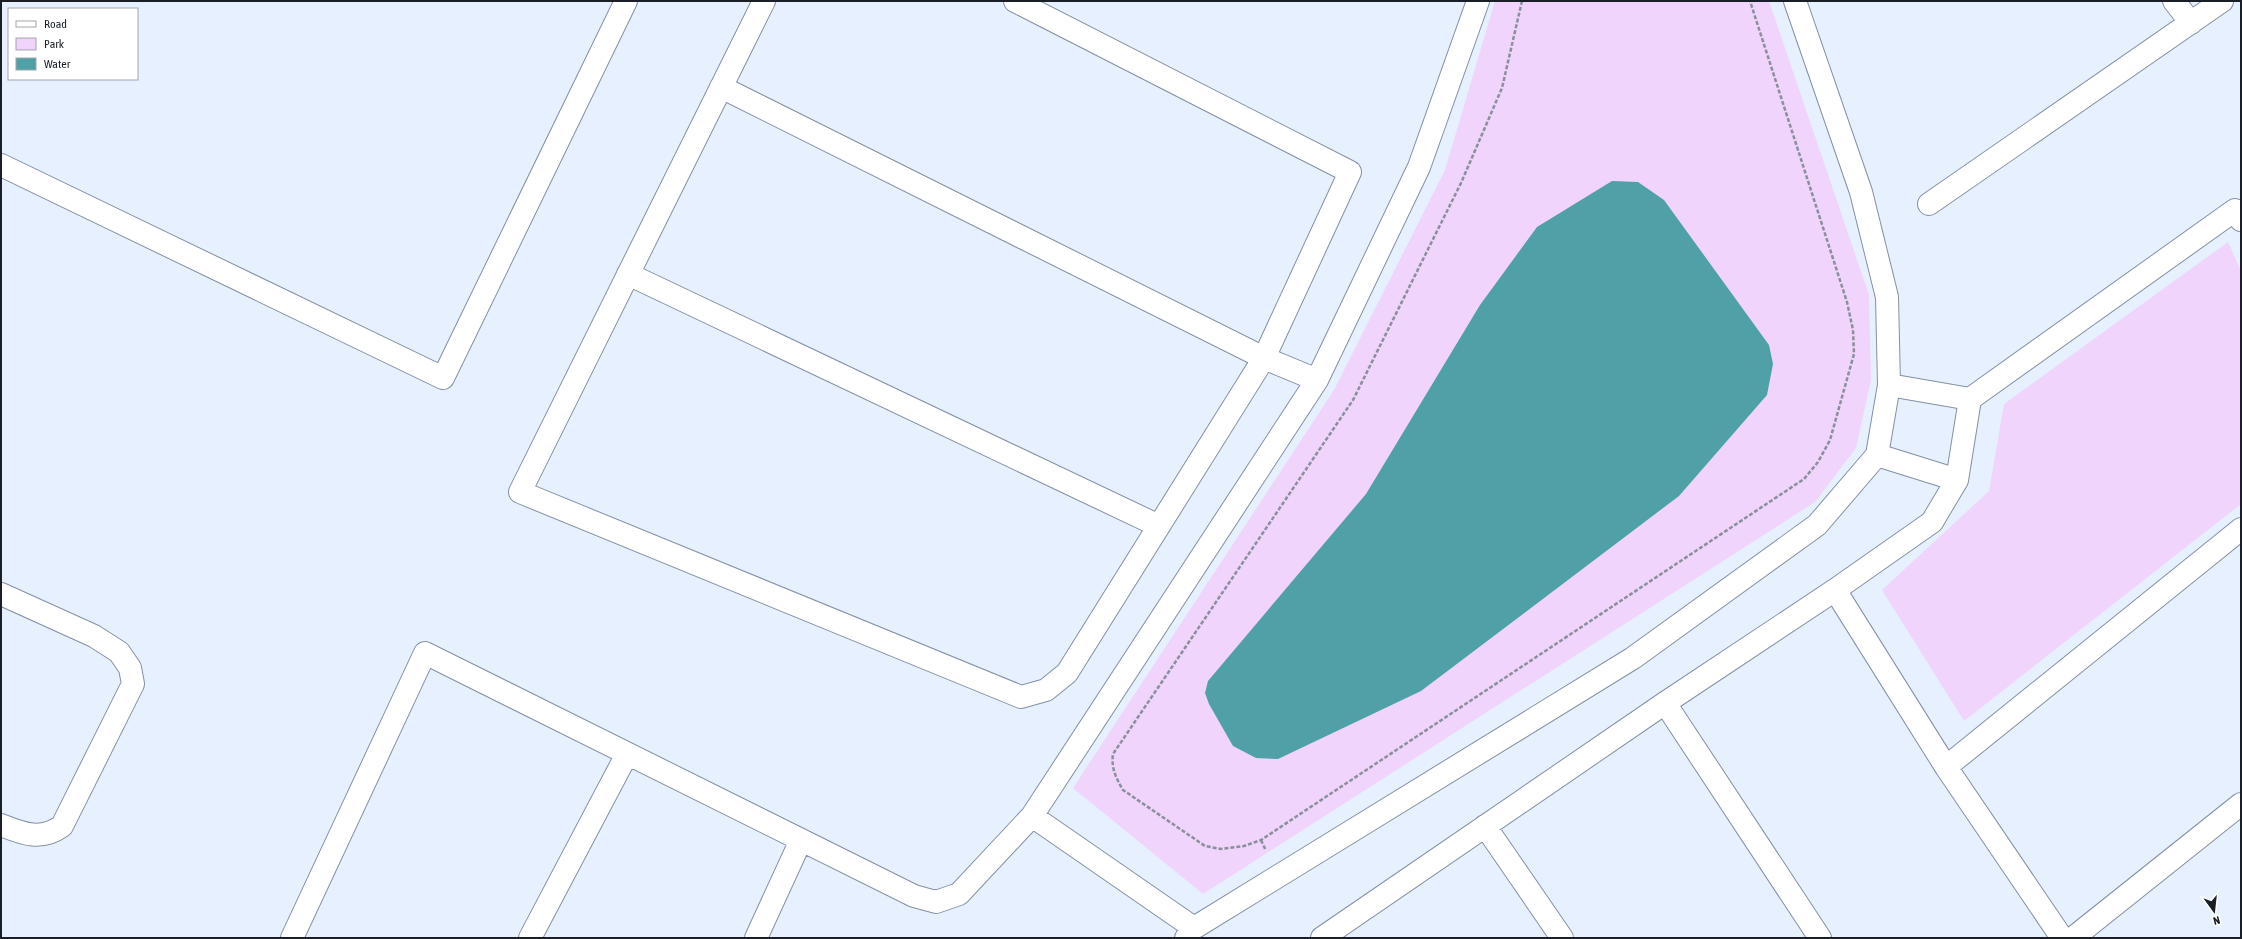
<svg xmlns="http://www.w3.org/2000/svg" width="2242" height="939" font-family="'Asap Condensed',sans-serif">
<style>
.green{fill:#f0d4fc}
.water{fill:#4fa0a7}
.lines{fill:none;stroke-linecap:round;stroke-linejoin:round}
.street-casing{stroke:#8390a6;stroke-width:24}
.path{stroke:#89909c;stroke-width:2.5;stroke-dasharray:4 2;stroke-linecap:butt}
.street{stroke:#fff;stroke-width:22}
</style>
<rect width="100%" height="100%" fill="#e7f0fe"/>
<path class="green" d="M1495,1H1769L1869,295L1871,380L1856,448L1815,502L1203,894L1073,788L1334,390L1445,170Z
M2228,242L2241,271V504L1964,721L1882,590L1989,491L2004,404Z"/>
<path class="water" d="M1612,181L1638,182L1664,200L1769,345L1773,364L1767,395L1679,496L1421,691L1278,759L1256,758L1233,746L1209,704L1205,693L1208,681L1366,494L1480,305L1537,227Z"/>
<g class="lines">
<defs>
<path id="street" d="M764,1L520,492L1021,697L1046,690L1067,673L1264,358L1350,172L1015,1
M2174,1L2191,23
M721,87L1264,358L1317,380
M1,165L443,378L626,1
M1929,204L2222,1
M628,274L1159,526
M1889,385L1970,399L2235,210L2241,220
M1877,455L1957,480L1932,522L1835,590L1946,767L2241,529
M1957,480L1970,399
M1,594L94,636L119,652L130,668L133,684L62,826C41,841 24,834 1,825
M1665,703L1820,938
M1946,767L2062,938
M1032,816L1194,928
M1485,826L1562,938
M292,938L425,653L914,896L936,902L959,894L1032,816L1317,380L1419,167L1478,1
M530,938L627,754
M756,938L801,840
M1186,938L1194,928L1633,658L1817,525L1877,455L1889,385L1887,297L1861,192L1795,1
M1322,938L1665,703L1835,590
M2073,938L2241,804"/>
</defs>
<use href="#street" class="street-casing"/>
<path class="path" d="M1522,1L1502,88L1461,183L1353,400L1113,754C1111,768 1116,778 1123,790L1205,846L1221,849L1244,846L1261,840L1804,479L1818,462L1830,440L1854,354L1853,330L1847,302L1750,1
M1261,840L1266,851"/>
<use href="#street" class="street"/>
</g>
<rect width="2242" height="939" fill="none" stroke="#1a1f27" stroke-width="4"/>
<rect x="8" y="8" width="130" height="72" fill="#ffffff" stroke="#a3a5a9"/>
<rect x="16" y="21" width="20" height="6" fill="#ffffff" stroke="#a3a5a9"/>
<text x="44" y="28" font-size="12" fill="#1a1f27">Road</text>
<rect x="16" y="38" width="20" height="12" fill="#f0d4fc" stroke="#a3a5a9"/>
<text x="44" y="48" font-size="12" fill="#1a1f27">Park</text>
<rect x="16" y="58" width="20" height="12" fill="#4fa0a7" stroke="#a3a5a9"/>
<text x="44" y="68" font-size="12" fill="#1a1f27">Water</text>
<g transform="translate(2214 911) rotate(165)" stroke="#ffffff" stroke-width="3" paint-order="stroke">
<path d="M0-3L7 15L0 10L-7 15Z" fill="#1a1f27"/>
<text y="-6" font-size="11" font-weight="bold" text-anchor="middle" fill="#1a1f27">N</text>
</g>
</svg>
